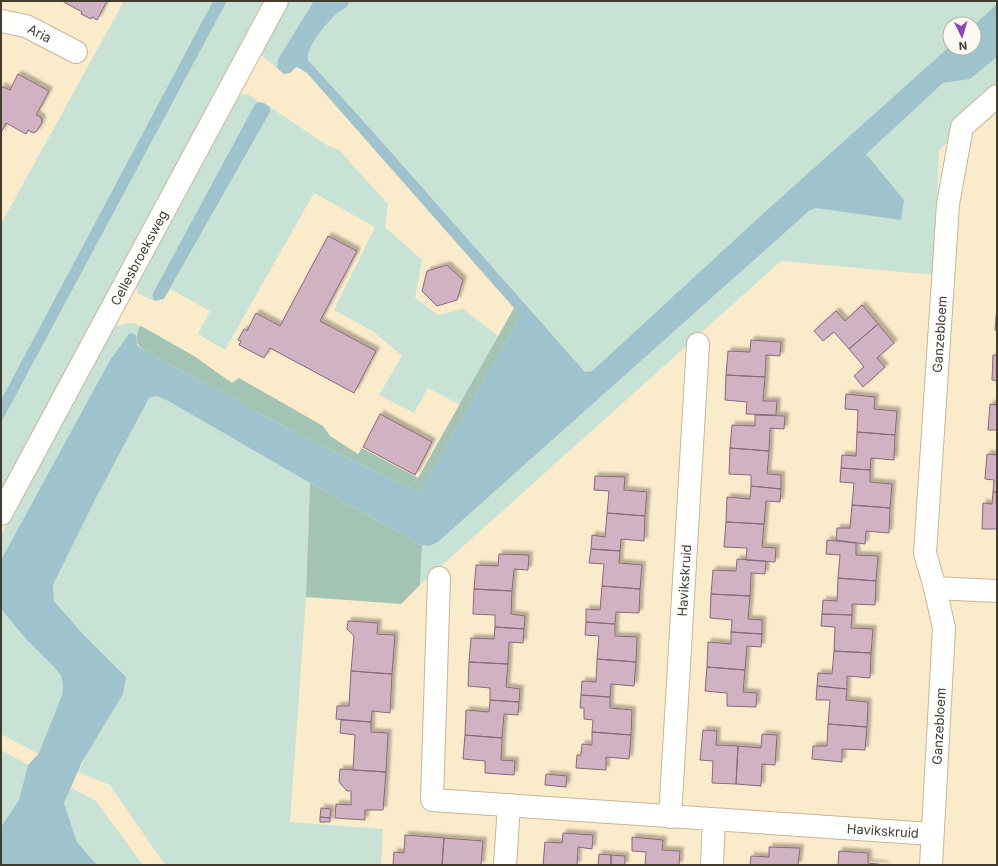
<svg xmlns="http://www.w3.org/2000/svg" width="998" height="866" font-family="Inter,sans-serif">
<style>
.green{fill:#c8e3d6}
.forest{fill:#a3c4b4}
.water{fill:#9ec3cc}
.building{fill:#d1b2c3;stroke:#87697a;filter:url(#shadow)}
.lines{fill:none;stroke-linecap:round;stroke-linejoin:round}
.minor-casing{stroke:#c5b798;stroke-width:24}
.minor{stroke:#fff;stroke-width:22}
.labels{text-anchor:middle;stroke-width:3;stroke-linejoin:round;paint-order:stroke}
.street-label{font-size:13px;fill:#423c2f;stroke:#fdfaf3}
</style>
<defs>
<filter id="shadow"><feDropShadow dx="3.5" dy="-3.5" stdDeviation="1" flood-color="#0004"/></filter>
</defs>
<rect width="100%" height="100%" fill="#faebcb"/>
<path class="green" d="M124,1H213L1,400V224Z
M227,1H263L1,496V423Z
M289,1H314L278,59L277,68L263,57L261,53Z
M350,1H997V4L974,25L950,24V46L767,210L592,371L585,372L375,134L308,60C305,48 329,19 339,12C345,8 347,8 350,1Z
M997,57V100L962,127L939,150L934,275L781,261L420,585L422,545L429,546L438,542L809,211L816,208L904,200L865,154L943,83L970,79Z
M247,94L253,97L258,102L255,104L152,295L153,299L155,301L138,294L136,286L239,97L240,95Z
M270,107L328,146L339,150L388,204L385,227L422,260L415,298L438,315L463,309L498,336L460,405L428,388L414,413L379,395L402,356L374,332L334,310L375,227L314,193L225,350L198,334L210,311L170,289L270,112Z
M129,323H134L140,326L136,335L131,333L129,334L110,360L1,560V535L109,332L117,326Z
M157,396L170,402L310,483L306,597L290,822L383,829L381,865H165L110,785L78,772L126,677L82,633L54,601L53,585L96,498L145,404L149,398Z
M1,609L25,638L54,667L61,676L63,685L62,695L39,754L1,734Z
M1,750L28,765L19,800L1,827Z
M70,787L96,801L143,865H97L77,842L64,803Z"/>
<path class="forest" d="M514,308L518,313V321L420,492L311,441L142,349C134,342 136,335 140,326L143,327L194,356L232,383L239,378L323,426L330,436L358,454L362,448L418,478Z
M310,483L422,545L420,585L401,604L306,597Z"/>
<path class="water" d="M213,1H227L1,423V400Z
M314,1H350C347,8 345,8 339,12C329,19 305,48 308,60L375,134L585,372L592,371L767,210L950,46V48H974V25L997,4V57L970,79L943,83L866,154L904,200L901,220L816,208L809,211L438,542L429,546L422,545L310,483L170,402L157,396L149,398L96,498L53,585L54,601L82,633L126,677L123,694L82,762L64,803L77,842L97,865H1V827L19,800L28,765L39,753L62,695L63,685L61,676L54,667L25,638L1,609V560L110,360L129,334L131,333L136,335L137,345L142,349L311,441L420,492L518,321V313L514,308L307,73L299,68L296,67L290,73L284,74L277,68L278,59Z
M258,102L264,103L270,107V112L164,299L155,301L153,299L152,295L255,104Z"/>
<path class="building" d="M62,1H107L97,20L92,17L91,19L81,14L82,12Z
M18,74L49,91L36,115L41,117L42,122L37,131L33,133L28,130L26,134L6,123L1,133V86L10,90Z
M328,236L357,251L320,321L376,351L354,393L270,348L264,358L239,345L241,341L238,340L244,329L247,331L256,313L280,326Z
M447,265L463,280L457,300L437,306L422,291L427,271Z
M862,305L878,324L849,349L834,332L823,341L814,331L836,311L845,321Z
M997,305V330H995Z
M878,324L894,343L877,358L885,367L863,387L854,376L864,367L849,349Z
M751,340L781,342L780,356L766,355L765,377L726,375L728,351L750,352Z
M993,355H997V381L992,380Z
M726,375L765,377L763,401H777L776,415L746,414L747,402L725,400Z
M846,394L875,397L874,409L897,411L895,435L857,432L858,410L845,409Z
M990,404L997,405V430H988Z
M380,414L432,442L415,475L363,447Z
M755,415L785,416L784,429L770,428L769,451L730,448L732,425L755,426Z
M857,432L895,435L894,460L871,458L870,470L841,468L842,455L856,456Z
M730,448L769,451L767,474L781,475V489L751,486V475L729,474Z
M987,454L997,455V492H993L994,480L985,479Z
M841,468L870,470V482L892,484L890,508L852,505L854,483L840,482Z
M595,476L625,477L624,490L647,492L645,516L607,513L609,491L594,490Z
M751,486L781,489L780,502L766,501L764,524L726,522L727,497L750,499Z
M993,492H997V529H982L983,503L992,504Z
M852,505L890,508L889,533L866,531L865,544L836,540L837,528H850Z
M607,513L645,516L644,541L621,539L620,551L591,549L592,535L605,537Z
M726,522L764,524L762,547L776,548L775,562L746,560L747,548L724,547Z
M827,540L856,543V555L878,556L876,581L838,578L840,555L826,554Z
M591,549L620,551L619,563L642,565L640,589L602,586L604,564L589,563Z
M499,554L529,555L528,570L514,569L512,591L474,589L476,565L498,566Z
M737,559L766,561L765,574L751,573L750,596L711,594L713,570L736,571Z
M838,578L876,581L875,605L852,604V615L822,614L823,600L837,601Z
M602,586L640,589L639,613L616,612L615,624L586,622V609L600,610Z
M474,589L512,591L511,614L525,616L524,629L495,627V615L473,614Z
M711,594L750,596L748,619L762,620V634L731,632L732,620L710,618Z
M822,614L852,615L851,628L873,629L871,653L834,651L835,627L821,626Z
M348,621L378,623L377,634L395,635L392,674L351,671L354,636L347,629Z
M586,622L615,624V636L637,637L636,662L597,659L599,636L585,635Z
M495,627L524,629L523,643L509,642L508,664L469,662L471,638L494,639Z
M731,632L762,634L761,647L747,646L745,670L707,667L708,642L731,644Z
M834,651L871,653L870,678L847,676V689L817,686L818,673L832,674Z
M597,659L636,662L634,686L611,684L610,697L581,695L582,681L596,682Z
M469,662L508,664L506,687L520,689L519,702L490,700V688L468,686Z
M707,667L745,670L743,692L757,693L756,707L727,706V693L705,691Z
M351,671L392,674L390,713L372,711L371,722L336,719L337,706H349Z
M817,686L847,689L846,700L868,702L867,727L828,724L830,700H816Z
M581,695L610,697V708L632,710L631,735L592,732L593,720L584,719V708H580Z
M490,700L519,702L518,715L504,714L502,738L465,735L466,710L489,712Z
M341,720L371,722V732L388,733L386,772L353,770L355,735L340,733Z
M828,724L867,727L865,750L842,749V762L812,759L813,746H827Z
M703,730L717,731L716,745L738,746L736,784L712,783L713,761L700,760Z
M592,732L631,735L629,759L606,757V770L576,768L577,755H581L582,744L592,745Z
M762,734L777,735L775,765L762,764L761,786L736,784L738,746L761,748Z
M465,735L502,738L501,760L515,761L514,775L485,773V761L463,759Z
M340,769L386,772L383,810H365V820L335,818L336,804L351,805V791H347L339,782Z
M546,774L567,776L566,787L545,785Z
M321,808L331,809L330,818L320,817Z
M320,817L330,818V822H320Z
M563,833L593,835L592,849L578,847L577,865H543L545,842L562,843Z
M405,835L444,838L442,865H393L394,852L404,853Z
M632,837L663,840L662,850L680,851L679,865H645L646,852L632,851Z
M444,838L483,841L481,865H442Z
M769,847L800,848L798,865H750L751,856L769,857Z
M839,851L868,853V863L886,865H838Z
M599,854L611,855V865H598Z
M611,855L625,856V865H611Z"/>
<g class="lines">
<defs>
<g id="minor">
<path id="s1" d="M1,21L26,26L76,52"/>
<path id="s2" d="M1,514L277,1"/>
<path id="s3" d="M439,578L432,800L932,834"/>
<path d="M935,588L997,591"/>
<path id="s4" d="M670,817L698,344"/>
<path d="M505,865L509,805"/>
<path d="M712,865L714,820"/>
<path id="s5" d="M931,865L944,628L935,588L925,553L948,204L962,127L997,96"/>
</g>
</defs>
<use href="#minor" class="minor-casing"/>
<use href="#minor" class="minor"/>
</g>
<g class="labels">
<g class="street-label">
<text dy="5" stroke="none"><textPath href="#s1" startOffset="41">Aria</textPath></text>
<text dy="5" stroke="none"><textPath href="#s2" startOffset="291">Cellesbroeksweg</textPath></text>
<text dy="5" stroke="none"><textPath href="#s5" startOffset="534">Ganzebloem</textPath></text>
<text dy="5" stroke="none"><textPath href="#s4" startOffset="237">Havikskruid</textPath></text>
<text dy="5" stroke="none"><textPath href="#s5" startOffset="139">Ganzebloem</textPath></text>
<text dy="5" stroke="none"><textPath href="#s3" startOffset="674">Havikskruid</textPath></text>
</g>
</g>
<rect width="998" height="866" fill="none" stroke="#423c2f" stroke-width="4"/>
<g transform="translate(962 36) rotate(175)"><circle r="19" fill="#fdfaf3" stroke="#b2aea5"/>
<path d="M0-3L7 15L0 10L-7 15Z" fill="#8d44b6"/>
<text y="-6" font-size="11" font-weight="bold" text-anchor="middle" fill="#423c2f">N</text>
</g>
</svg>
